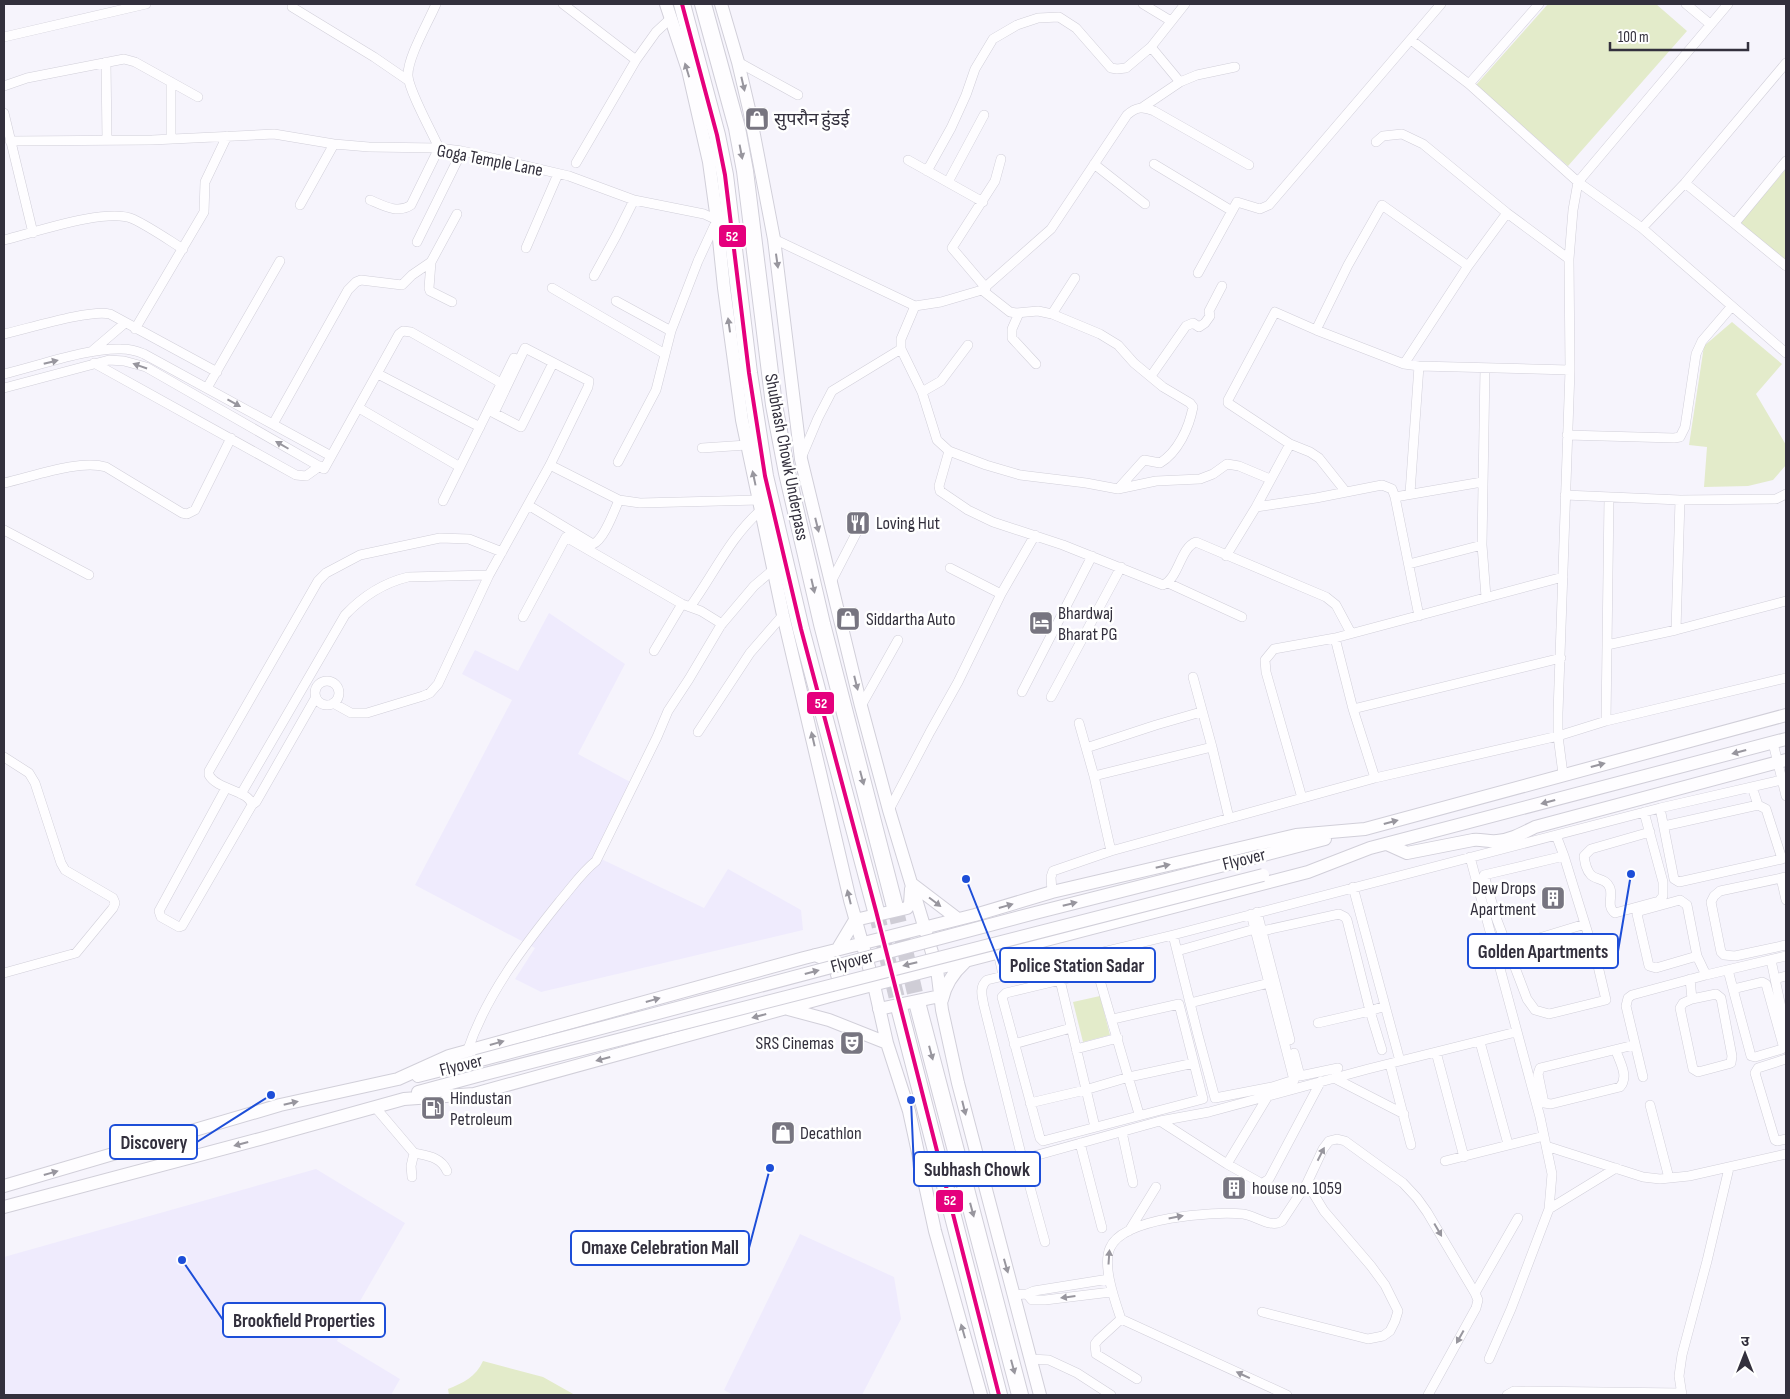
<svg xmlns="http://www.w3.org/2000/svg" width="1790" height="1399" font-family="'Sofia Sans Condensed','Noto Sans Devanagari',sans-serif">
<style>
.built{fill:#efebfd}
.green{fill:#e3ebca}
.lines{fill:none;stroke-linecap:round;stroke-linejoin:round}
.highway-tunnel{stroke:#cfcdd6;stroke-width:16;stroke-dasharray:16 8;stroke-linecap:butt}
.street-casing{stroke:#d1cfd9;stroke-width:10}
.secondary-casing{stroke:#d1cfd9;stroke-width:14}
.highway-casing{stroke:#d1cfd9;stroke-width:18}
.street{stroke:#fefdff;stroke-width:9}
.secondary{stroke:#fefdff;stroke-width:12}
.highway{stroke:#fefdff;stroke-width:16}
.secondary-bridge-casing{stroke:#d1cfd9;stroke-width:14;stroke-linecap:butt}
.secondary-bridge{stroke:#fefdff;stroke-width:12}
.bus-1-casing{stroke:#fff;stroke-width:8}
.bus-1{stroke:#e5007d;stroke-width:4}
.oneway{fill:#98969e}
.labels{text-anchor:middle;stroke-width:5;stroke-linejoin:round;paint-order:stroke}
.poi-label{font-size:18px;fill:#33303d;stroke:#fff;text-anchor:start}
.street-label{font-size:18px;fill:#33303d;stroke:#fff}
.leader{fill:none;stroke:#1d4ed8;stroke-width:2}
.callout-dot{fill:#1d4ed8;stroke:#fff;stroke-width:2}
.callout{fill:#fff;stroke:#1d4ed8;stroke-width:2}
.callout-label{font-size:19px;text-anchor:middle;font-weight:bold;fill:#33303d}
.line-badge{stroke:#fff;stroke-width:2}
.badge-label{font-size:14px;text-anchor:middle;font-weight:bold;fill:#fff}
</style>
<rect width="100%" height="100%" fill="#f6f4fc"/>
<path class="built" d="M549,613L625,664L578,754L634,784L595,856L704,908L728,869L801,910L803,930L541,992L515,979L535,948L415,885L512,700L462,674L475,650L518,671Z
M316,1169L405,1223L337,1341L400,1379L391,1395H4V1257Z
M800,1234L894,1277L901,1319L862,1395H733L724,1390Z"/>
<path class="green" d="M1548,4H1656L1687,31L1568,166L1476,85Z
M1786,169V262L1740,223Z
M1732,322L1782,364L1756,394L1786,445V465L1773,480L1748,486L1704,487L1707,447L1689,445L1704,346Z
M1100,996L1110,1035L1083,1042L1073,1002Z
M483,1361L543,1377L575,1395H449L448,1389C463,1383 476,1377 483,1361Z"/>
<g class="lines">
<path class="highway-tunnel" d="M895,907L918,1006
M876,911L900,1011"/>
<defs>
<path id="street" d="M563,4L636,60
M1143,4L1171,21
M1686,4L1710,24
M292,7L374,57L409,81
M4,37L146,4
M1411,40L1469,84L1578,182L1642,228L1786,353
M1151,47L1180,82
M106,62L107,140
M738,62L798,95
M171,82V139
M1469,84L1539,4
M4,86L27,78L124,59L135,62L198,97
M1143,107L1180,82L1197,75L1235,67
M4,113L33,233
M10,141L152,140L274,134L334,144L369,147L439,148L462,151L569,176L634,200L704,214L717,220L698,261L671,331L656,390L618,462
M1376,142L1383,136L1402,134L1423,144L1507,213L1569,259
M908,160L983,202
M576,163L636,60L656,32L670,19
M1094,164L1145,204
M1154,164L1232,211
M927,171L951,128L966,95L975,69L993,39L1017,25L1038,18L1059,17L1076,28L1111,68L1117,69L1126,68L1151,47L1185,4
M948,182L984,115
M1685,183L1786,266
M370,200C384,206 398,214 411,205L439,148C432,132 409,91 408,76C407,58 429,21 436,4
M300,205L334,144
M1735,223L1786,161
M1642,228L1685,183L1786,63
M774,239L915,306L941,302L982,290L1051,229L1127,115C1136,107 1143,106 1154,111L1249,165
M4,240C33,233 107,207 133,219C150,227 167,239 183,249
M417,242L462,151
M526,248L558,174
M431,262L429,288L430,291L452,302
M1198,273L1237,202L1260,209L1269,205L1441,4
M594,276L616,236L634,200
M552,288L665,354
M986,288L952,248L995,181L1001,159
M982,290L1010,312L1016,313L1038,311L1052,314L1100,334L1118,345L1134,363L1163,387L1190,403L1193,407C1189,428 1178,452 1160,463L1144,460L1118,489
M616,301L671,331
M915,306L901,339V349L922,392L937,440L949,451L986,465L1020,475L1086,483L1118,489L1156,481L1200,479L1213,474L1227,464L1239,466L1270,479
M1019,313L1012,329V338L1036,364
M1052,314L1075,278
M135,329L204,212L205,182L227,136
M1316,330L1348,265L1382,205L1468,266
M4,334C27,329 90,309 110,314L217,372
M91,352L125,323
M94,363L296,475L306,476L320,466
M1404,364L1468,266L1507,213
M1485,368L1482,545L1486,597
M4,374C38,366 87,348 121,349C129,349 137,351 144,354L331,456
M378,374L480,427
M1151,376L1186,326L1193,323L1199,327L1205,323L1210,316L1209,311L1222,286
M4,388L109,360L124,361L146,367L324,469L399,334L403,331L411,332L501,383
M207,388L280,261
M922,392L941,381L968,345
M359,408L460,467
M273,424L348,290L356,282L361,280L402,285L412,275L431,262L457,214
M1567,435L1674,438L1680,437L1685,427L1696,354L1702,341L1732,306
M702,448L747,445
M949,451L939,486L940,491L968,510L993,522L1063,545L1163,585C1179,578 1180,548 1196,542L1326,597L1336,605L1351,633
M802,456L818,418L832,391L901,349
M550,465L619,500L640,503L759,500
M4,483C32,477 79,459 106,467L182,513L187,514L195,510L231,438
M1346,492L1319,458L1310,452L1290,444L1228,403V400L1275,312L1316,330L1404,364L1419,366L1570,370
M1410,493L1419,366
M1565,495L1680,500L1776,499L1786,494
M1395,497L1482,482
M443,501L514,358
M528,505L593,544C604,540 614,511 619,500
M1256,507L1316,498L1382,485L1392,489L1395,497L1419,616
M4,530L89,575
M1226,556L1256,507L1290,444
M1409,564L1482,545
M950,568L1001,594
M831,582L861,524
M1168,583L1242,617
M690,607L701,611L722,624
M523,617L566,537L682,604L690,607C714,574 730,537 761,510
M1676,630L1680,500
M1335,638L1353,709L1375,778
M1607,645L1676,630L1786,601
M654,651L682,604
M1193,677L1212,747L1229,818
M315 693a12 12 0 1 1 24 0a12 12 0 1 1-24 0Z
M1022,692L1092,556
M1051,697L1121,567
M333,703L351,713H367L423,696L430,693L438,684L489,575L550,465L588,387L589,381L525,348L494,413L521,427L553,363
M861,706L898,640
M1353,709L1561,658
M1606,721L1609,498
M1079,723L1094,776L1111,851
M698,732L750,653L783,615
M1773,743L1786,796
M1086,748L1156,725L1201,712
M4,757L29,773L35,783L61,863L65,870L113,898L115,903L113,908L76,953L4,973
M1563,774L1558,736V713L1570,370L1569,259L1573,210L1578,182L1728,4
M1094,776L1212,747
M226,788L159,911L161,917L179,927L182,926L252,805C249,790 217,790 209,775V771L318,581L326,573L360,555L440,538L469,539L502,552
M241,794L345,615C362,597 383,583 408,577L489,575
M1302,798L1266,672L1265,660L1274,649L1335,638L1563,577
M252,805L256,802L316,697
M1660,808L1674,879L1679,882L1782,859L1766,809L1758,805
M889,810L930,732L958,682L1001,594L1035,535
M1644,812L1663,882V896L1659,901L1615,913C1606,906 1613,897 1610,888C1606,878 1596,880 1591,875C1586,870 1585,863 1584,856L1591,849L1650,832
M1664,826L1758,805L1752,787
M1556,835L1564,856L1484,875L1497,920L1527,999L1535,1010L1549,1014L1606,1000L1598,966L1564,856
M1470,857L1540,1117L1552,1174L1549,1209L1511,1309L1489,1359
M1786,877L1720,891L1714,896L1711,902L1721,952L1724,955L1735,956L1786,945
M1781,878L1786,900
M1353,887L1400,1061
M1052,892L1051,877L1053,871L1111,851L1375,778L1558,736L1606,721L1786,678
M1257,912L1290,1040
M1262,931L1339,914L1345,917L1347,920L1370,1011L1385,1006
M1173,935L1198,1035L1215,1098L1272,1087L1294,1080L1251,914
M1507,948L1585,924
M1177,951L1255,929
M998,952L1003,975
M1092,953L1139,1114
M1697,956L1656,968L1649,966L1637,914L1640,911L1680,900L1687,905L1697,956L1706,975
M1771,960L1786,1031
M1728,970L1733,989L1762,982L1766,984L1783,1045L1782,1049L1755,1057L1751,1056L1733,989
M1098,971L1006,993L1002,997L1040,1138L1043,1141L1203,1099L1179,1004L1113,1019
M1690,979L1692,999L1683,1003L1680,1008L1693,1069L1698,1072L1728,1064L1731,1063L1732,1056L1721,998L1716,994L1692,999
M1775,979L1786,976
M1060,980L1095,1127
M1190,1003L1269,983
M1318,1023L1370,1011L1382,1050
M1480,1042L1508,1144
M1014,1044L1071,1028
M1076,1049L1118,1038
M1616,1051C1620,1062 1629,1077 1620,1087L1551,1104L1544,1103L1538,1074L1540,1068L1634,1045
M467,1052C486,995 523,947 560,901C572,887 582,872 596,861L657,737L668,711L689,679L721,625L754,586L774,569
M1436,1052L1464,1157
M1294,1053L1300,1076L1338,1068
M1786,1059L1758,1068L1755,1073L1775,1140L1777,1141L1786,1139
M1390,1064L1411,1145
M1643,1077L1626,1006L1628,998L1632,995L1706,975L1786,956
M1334,1078L1404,1114
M1030,1103L1085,1090L1129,1077L1194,1063
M1650,1105L1669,1178
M375,1107L414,1153L411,1166L412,1177
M1160,1121L1227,1164L1259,1182L1263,1183L1269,1179L1321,1081
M1122,1132L1133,1183
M1080,1143L1102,1228
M1546,1146L1643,1177L1660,1179L1689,1176L1786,1154
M414,1153C428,1156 441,1157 447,1171
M1445,1161L1544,1136
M1227,1164L1268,1096
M991,1168L1160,1121L1209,1112L1368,1069L1516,1032
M1549,1209L1616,1168
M1129,1231L1156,1187
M1045,1242L1022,1158L984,1006C982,996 979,987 987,980L1173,935L1660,808L1786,779
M1475,1293L1518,1218
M1027,1294L1032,1300H1045L1111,1292
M1014,1295L1027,1294L1034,1291L1109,1279
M1262,1312L1368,1339L1383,1336L1390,1331L1395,1321L1398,1311L1385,1285L1371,1266L1324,1211L1307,1183
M1121,1319L1098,1340L1095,1344L1096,1354L1137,1379
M1030,1359L1049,1360L1077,1373L1111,1395
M1287,1395L1121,1319C1115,1301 1102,1266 1110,1248C1123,1217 1214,1211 1243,1214C1255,1215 1271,1229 1282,1221L1307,1183L1323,1149L1329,1141L1337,1139L1345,1141L1403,1183L1417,1198L1427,1212L1475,1293L1478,1300L1476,1308L1428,1395
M1507,1395L1514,1391L1682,1393
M1682,1395L1679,1376L1682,1355L1707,1261L1729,1168"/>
<path id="secondary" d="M666,4L688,70L709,162L717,220L724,288L742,420L783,615L850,900L874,985L887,1043L909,1111L935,1231L981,1395
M721,4L738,62L749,109L774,239L801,459L861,706L889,810L937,969L942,1010L958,1083L1040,1395
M1387,844L1407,853L1473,840C1481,839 1489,842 1497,841C1511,840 1523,833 1535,827L1786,760
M1260,856L1325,839
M912,884L958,919
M837,950L855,920L907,908L910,904L911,889
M815,955L834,963L839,982L832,993
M942,1000C945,985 954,972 965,962
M788,1009L829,1020L887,1043
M879,1009L940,996
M418,1076L477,1061
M418,1092L481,1075
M4,1186L280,1105L398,1079L449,1056L804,958L975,915L1052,892L1296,835L1365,829L1786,715
M4,1207L260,1139L404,1099L474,1094L830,996L1308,872L1370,848L1786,739"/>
<path id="highway" d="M682,4L717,135L725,175L749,373L765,476L801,629L876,911
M703,4L737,128L745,171L774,405L787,473L822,624L895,907
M918,1006L1020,1395
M900,1011L999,1395"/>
</defs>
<use href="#street" class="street-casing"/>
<use href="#secondary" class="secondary-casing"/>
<use href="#highway" class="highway-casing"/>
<use href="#street" class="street"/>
<use href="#secondary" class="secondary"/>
<use href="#highway" class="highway"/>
<defs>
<path id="secondary-bridge" d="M477,1061L1035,913L1260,856
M481,1075L1263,875"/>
</defs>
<use href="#secondary-bridge" class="secondary-bridge-casing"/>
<use href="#secondary-bridge" class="secondary-bridge"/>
<defs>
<path id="bus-1" d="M682,4L717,135L725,175L749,373L765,476L801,629L876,911L999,1395"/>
</defs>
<use href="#bus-1" class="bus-1-casing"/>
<use href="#bus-1" class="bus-1"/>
</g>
<defs><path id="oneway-solid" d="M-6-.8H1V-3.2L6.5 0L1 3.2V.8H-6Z" transform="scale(1.25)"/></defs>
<g class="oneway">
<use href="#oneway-solid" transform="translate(687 70) rotate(-107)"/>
<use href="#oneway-solid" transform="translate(743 84) rotate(77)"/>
<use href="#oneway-solid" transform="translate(741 152) rotate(79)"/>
<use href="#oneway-solid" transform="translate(777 261) rotate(82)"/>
<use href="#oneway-solid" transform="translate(729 325) rotate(-98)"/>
<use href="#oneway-solid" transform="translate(51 362) rotate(-14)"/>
<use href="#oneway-solid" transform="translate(140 366) rotate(-161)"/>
<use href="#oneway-solid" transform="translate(234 403) rotate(29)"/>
<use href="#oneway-solid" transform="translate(282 445) rotate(-150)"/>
<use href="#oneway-solid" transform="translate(754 478) rotate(-102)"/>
<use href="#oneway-solid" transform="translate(817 525) rotate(76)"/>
<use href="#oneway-solid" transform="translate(813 586) rotate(77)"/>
<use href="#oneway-solid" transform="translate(856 683) rotate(76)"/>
<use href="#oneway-solid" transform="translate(813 739) rotate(-103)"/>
<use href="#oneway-solid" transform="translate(1739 752) rotate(165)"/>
<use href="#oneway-solid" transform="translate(1598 765) rotate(-15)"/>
<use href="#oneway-solid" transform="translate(862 778) rotate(75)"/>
<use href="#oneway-solid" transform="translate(1548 802) rotate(165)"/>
<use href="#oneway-solid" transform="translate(1391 822) rotate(-15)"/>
<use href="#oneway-solid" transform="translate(1163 866) rotate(-13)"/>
<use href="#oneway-solid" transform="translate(849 897) rotate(-104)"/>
<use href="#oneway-solid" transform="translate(935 902) rotate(37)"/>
<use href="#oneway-solid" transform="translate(1070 904) rotate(-14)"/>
<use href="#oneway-solid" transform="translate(1006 906) rotate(-16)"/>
<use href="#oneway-solid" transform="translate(910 964) rotate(166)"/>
<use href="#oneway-solid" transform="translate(812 972) rotate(-15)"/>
<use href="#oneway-solid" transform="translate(653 1000) rotate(-16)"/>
<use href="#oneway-solid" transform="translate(759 1016) rotate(165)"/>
<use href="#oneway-solid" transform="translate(497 1043) rotate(-16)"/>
<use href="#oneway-solid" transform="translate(931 1053) rotate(75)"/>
<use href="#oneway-solid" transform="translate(603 1059) rotate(165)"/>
<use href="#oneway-solid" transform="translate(291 1103) rotate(-13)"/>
<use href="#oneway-solid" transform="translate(964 1108) rotate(76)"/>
<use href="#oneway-solid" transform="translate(241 1144) rotate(165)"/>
<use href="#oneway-solid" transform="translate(1321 1154) rotate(-63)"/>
<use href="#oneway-solid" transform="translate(51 1173) rotate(-16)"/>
<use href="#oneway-solid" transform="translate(972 1210) rotate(75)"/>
<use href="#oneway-solid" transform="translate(1176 1217) rotate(-11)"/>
<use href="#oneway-solid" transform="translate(1438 1230) rotate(60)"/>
<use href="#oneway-solid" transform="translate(1109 1257) rotate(-86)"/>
<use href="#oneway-solid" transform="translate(1006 1266) rotate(74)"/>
<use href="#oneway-solid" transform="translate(1068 1297) rotate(173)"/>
<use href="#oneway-solid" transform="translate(963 1331) rotate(-106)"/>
<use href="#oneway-solid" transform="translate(1460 1337) rotate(119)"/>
<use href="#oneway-solid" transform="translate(1013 1367) rotate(75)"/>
<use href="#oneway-solid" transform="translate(1243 1375) rotate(-155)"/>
</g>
<defs>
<symbol id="shop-square" viewBox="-11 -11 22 22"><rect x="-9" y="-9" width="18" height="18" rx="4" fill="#777580" stroke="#fff"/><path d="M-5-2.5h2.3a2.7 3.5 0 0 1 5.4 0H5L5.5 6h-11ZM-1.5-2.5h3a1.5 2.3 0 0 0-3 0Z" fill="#fff"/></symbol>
<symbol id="restaurant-square" viewBox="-11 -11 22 22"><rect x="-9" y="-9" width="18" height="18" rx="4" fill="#777580" stroke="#fff"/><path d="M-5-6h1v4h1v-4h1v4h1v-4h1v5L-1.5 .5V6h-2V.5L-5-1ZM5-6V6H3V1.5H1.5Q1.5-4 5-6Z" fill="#fff"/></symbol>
<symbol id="hotel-square" viewBox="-11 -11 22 22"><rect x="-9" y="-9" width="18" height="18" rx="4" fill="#777580" stroke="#fff"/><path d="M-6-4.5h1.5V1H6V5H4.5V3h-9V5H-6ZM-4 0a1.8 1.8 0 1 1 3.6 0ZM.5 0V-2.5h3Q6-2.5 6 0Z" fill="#fff"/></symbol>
<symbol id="building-square" viewBox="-11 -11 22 22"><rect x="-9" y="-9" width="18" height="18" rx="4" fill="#777580" stroke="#fff"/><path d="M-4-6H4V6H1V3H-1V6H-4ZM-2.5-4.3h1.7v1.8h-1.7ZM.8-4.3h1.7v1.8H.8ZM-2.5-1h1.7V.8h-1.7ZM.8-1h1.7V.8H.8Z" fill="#fff"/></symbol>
<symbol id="theatre-square" viewBox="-11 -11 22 22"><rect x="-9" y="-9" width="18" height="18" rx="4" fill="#777580" stroke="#fff"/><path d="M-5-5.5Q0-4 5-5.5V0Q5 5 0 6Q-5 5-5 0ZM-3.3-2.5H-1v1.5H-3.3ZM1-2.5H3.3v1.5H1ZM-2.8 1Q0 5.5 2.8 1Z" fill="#fff"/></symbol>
<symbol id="fuel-square" viewBox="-11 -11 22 22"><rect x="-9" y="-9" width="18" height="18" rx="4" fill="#777580" stroke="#fff"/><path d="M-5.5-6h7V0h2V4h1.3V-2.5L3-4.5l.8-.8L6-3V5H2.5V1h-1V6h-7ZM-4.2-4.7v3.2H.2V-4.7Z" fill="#fff"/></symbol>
</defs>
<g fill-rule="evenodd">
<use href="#shop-square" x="743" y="105" width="28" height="28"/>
<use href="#restaurant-square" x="844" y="509" width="28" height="28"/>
<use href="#shop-square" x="834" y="605" width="28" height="28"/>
<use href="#hotel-square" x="1027" y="609" width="28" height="28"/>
<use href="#building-square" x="1539" y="884" width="28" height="28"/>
<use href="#theatre-square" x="838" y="1029" width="28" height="28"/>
<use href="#fuel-square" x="419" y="1094" width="28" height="28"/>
<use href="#shop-square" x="769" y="1119" width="28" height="28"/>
<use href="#building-square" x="1220" y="1174" width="28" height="28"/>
</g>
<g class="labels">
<g class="poi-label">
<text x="774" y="125">सुपरौन हुंडई</text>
<text x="876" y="529">Loving Hut</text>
<text x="1058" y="619">Bhardwaj<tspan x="1058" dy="21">Bharat PG</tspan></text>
<text x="866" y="625">Siddartha Auto</text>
<text x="1536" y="894" text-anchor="end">Dew Drops<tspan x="1536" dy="21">Apartment</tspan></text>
<text x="834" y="1049" text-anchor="end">SRS Cinemas</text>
<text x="450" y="1104">Hindustan<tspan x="450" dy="21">Petroleum</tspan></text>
<text x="800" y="1139">Decathlon</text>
<text x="1252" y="1194">house no. 1059</text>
</g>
<g class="street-label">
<text transform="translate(490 160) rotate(11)" y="6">Goga Temple Lane</text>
<text transform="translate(787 457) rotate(79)" y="6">Shubhash Chowk Underpass</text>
<text transform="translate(1244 859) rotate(-14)" y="6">Flyover</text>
<text transform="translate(852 961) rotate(-15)" y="6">Flyover</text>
<text transform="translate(461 1065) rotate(-14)" y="6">Flyover</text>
</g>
</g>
<path class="leader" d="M1631 874L1618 951M966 879L1000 965M271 1095L197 1142M911 1100L914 1169M770 1168L749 1248M182 1260L223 1320"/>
<g class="callout-dot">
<circle cx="1631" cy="874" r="5"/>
<circle cx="966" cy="879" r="5"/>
<circle cx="271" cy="1095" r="5"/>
<circle cx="911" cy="1100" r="5"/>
<circle cx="770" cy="1168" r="5"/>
<circle cx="182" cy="1260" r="5"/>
</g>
<g class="callout">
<rect x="1468" y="934" width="150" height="34" rx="5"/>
<rect x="1000" y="948" width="155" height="34" rx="5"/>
<rect x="110" y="1125" width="87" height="34" rx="5"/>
<rect x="914" y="1152" width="126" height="34" rx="5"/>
<rect x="571" y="1231" width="178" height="34" rx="5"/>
<rect x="223" y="1303" width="162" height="34" rx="5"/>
</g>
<g class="callout-label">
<text x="1543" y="958">Golden Apartments</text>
<text x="1077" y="972">Police Station Sadar</text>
<text x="154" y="1149">Discovery</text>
<text x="977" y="1176">Subhash Chowk</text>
<text x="660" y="1254">Omaxe Celebration Mall</text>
<text x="304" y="1327">Brookfield Properties</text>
</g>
<g class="line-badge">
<rect x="718" y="224" width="29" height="24" rx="5" fill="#e5007d"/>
<rect x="806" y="691" width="29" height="24" rx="5" fill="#e5007d"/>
<rect x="935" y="1189" width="29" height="24" rx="5" fill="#e5007d"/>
</g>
<g class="badge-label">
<text x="732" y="241">52</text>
<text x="821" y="708">52</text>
<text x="950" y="1205">52</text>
</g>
<rect width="1790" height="1399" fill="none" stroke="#33303d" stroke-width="10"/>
<g transform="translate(1745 1354)" stroke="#ffffff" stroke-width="4" paint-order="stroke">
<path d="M0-4L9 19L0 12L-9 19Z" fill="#33303d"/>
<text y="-8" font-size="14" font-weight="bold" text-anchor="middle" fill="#33303d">उ</text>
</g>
<path d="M1610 42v8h138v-8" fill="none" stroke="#33303d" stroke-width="2.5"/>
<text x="1618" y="42" font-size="15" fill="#33303d" stroke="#ffffff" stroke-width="4" paint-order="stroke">100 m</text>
</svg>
